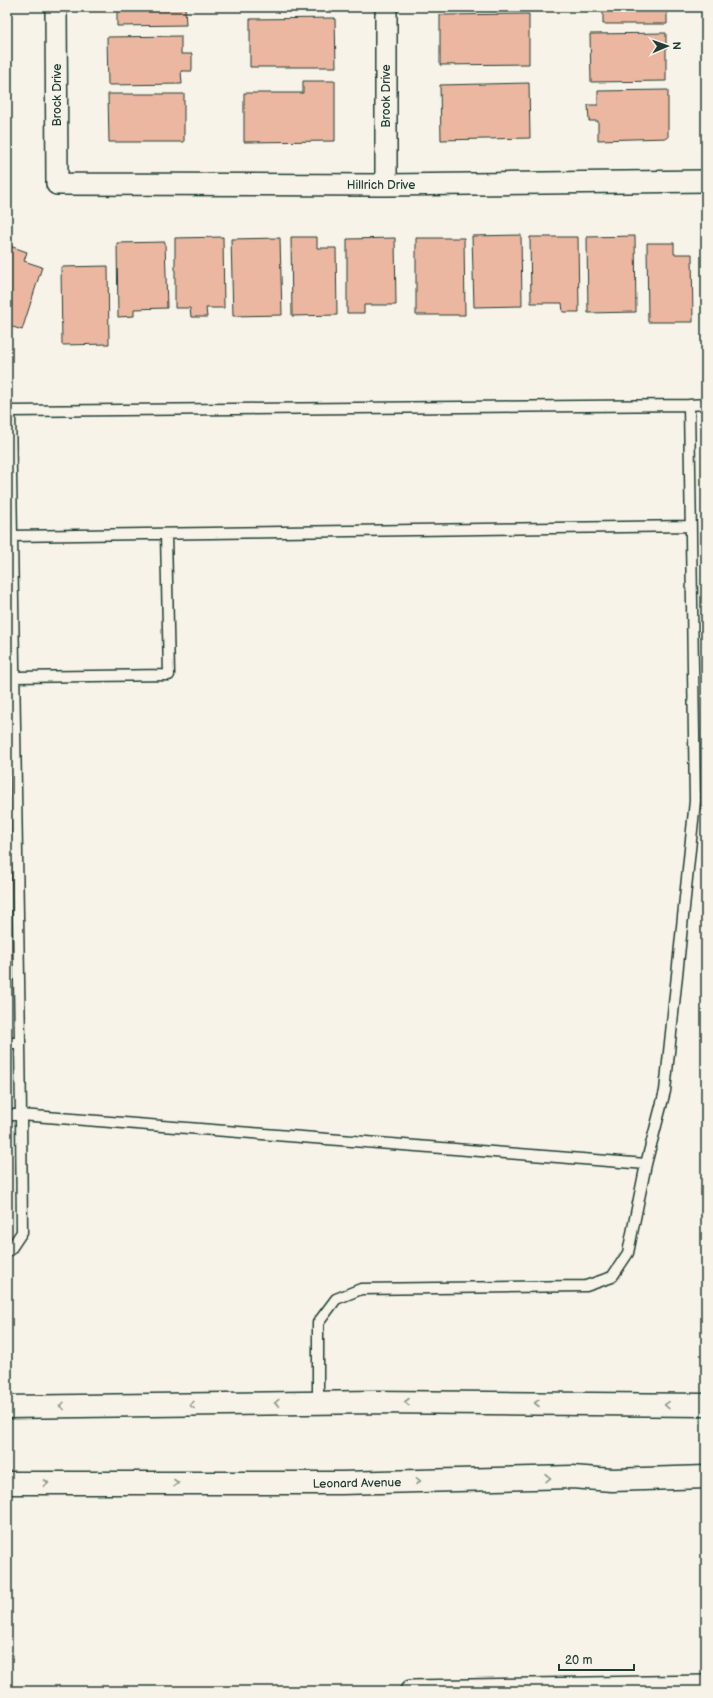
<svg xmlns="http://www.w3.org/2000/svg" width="713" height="1698" font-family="'Balsamiq Sans',sans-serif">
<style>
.building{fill:#ecb7a0;stroke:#1f3d34}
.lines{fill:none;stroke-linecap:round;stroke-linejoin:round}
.lane-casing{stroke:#1f3d34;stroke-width:13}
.street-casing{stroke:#1f3d34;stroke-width:24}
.secondary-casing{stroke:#1f3d34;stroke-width:25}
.lane{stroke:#f7f3e8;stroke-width:10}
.street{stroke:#f7f3e8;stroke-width:21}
.secondary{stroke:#f7f3e8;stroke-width:22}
.oneway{stroke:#8b988e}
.labels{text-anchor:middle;stroke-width:3;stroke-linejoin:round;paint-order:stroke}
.street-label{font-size:12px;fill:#1f3d34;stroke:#f7f3e8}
</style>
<rect width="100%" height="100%" fill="#f7f3e8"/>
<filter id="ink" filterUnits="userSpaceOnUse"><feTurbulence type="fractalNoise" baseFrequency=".025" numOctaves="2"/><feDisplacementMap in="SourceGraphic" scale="8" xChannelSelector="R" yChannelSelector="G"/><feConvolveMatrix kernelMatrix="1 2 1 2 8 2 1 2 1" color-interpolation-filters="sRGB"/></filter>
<g filter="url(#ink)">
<path class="building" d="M117,7H185L186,25L117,26Z
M595,7H667V24H603V9L595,10Z
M529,14V64L440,65V15Z
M335,18L336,67H250V19Z
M666,33V81L591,82L590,34Z
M181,36V54H192V71H181L182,84L108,85L107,37Z
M303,81H335V141L244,142V93H303Z
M529,83L530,138L441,140L440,85Z
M668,90V138L598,140V121H589L588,105H598V91Z
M108,94H184V142H109Z
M521,235L522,306L474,307L472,236Z
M635,236L636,312L588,313L587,237Z
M223,237L224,308H206L207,317H191L190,308H175V238Z
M291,237H317V248H336L337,315L292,316Z
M530,237H578L579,312H563L562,303H531Z
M280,238L282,315L233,316L231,239Z
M395,238L396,305H364V313H347V239Z
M416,238H464L465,315H416Z
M165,242L167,308L134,309V316L118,317L117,243Z
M647,243H674V254H692L693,322H648Z
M7,245L27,252L24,261L42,267L22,330L7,325Z
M108,266L109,344L62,345L61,267Z"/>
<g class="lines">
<defs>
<path id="lane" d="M7,411H10L20,1043
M10,411L689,405
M12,536L691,526
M14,677L169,675L166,534
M7,1043H20L21,1115H7
M7,1250H10L22,1232L21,1115L646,1164L665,1091L695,801L689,405L706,404
M318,1403V1323L336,1299L361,1289L586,1286L612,1277L628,1253L646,1164"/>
<path id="street" d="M56,7L57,184L386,185L706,181
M386,185V7
M411,1691L706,1686"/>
<path id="secondary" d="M7,1407L375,1402L706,1405
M7,1483H342L572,1477L612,1480L706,1477"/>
</defs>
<use href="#lane" class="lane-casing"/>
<use href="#street" class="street-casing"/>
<use href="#secondary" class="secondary-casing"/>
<use href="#lane" class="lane"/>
<use href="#street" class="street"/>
<use href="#secondary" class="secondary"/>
</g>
<defs><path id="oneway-chevron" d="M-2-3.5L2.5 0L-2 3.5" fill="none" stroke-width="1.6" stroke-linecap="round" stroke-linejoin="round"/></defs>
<g class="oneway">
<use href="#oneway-chevron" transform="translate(407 1402) rotate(-180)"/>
<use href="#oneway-chevron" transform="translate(277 1403) rotate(179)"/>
<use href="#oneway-chevron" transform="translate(537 1403) rotate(-180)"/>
<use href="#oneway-chevron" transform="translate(192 1405) rotate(179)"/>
<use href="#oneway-chevron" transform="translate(667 1405) rotate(-179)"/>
<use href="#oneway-chevron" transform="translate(62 1406) rotate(179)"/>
<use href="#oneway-chevron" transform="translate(548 1478) rotate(-1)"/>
<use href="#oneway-chevron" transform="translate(418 1481) rotate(-1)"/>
<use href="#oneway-chevron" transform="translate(46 1483)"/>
<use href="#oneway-chevron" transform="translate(176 1483)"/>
</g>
</g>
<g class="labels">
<g class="street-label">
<text transform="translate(57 95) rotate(-90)" y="4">Brock Drive</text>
<text transform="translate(386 96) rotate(-90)" y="4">Brook Drive</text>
<text x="381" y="189">Hillrich Drive</text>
<text transform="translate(357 1483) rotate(-1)" y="4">Leonard Avenue</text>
</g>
</g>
<rect width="713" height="1698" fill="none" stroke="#f7f3e8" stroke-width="24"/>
<rect x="12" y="12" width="689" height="1674" fill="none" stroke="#1f3d34" stroke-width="1.5" filter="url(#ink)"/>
<g transform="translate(667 46) rotate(88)" stroke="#f7f3e8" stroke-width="3" paint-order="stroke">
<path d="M0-3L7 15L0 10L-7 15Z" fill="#1f3d34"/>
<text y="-6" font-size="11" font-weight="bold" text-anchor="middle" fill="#1f3d34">N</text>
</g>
<path d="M559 1664v6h75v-6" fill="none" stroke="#1f3d34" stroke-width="2"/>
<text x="565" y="1664" font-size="12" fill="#1f3d34" stroke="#f7f3e8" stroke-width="3" paint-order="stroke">20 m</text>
</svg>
